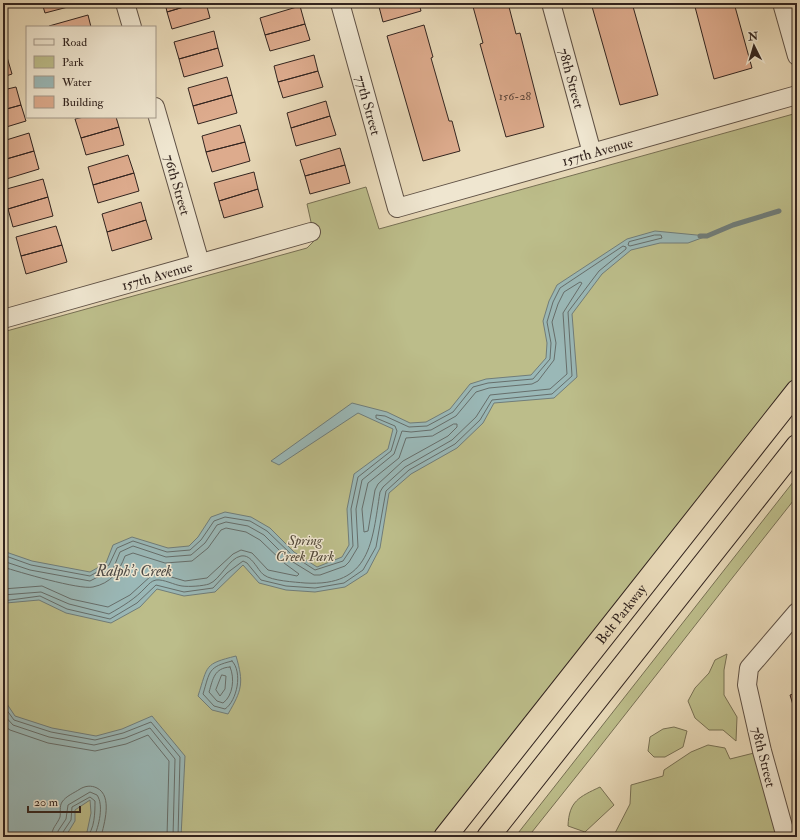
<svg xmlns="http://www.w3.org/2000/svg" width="800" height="840" font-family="'IM FELL Double Pica',serif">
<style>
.green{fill:#bcbd8a;stroke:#777054}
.water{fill:#9ab8b7;stroke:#707d7a}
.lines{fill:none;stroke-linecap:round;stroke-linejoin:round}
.shore{stroke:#666e6b;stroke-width:1}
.stream{stroke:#707d7a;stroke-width:5}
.building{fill:#ddab8d;stroke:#32241f}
.street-casing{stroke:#5f5145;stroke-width:20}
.highway-casing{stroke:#32241f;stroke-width:24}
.street{stroke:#efe6d0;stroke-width:18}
.highway{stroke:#e7d8b7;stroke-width:22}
.labels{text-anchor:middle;stroke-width:3;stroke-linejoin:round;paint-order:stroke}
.number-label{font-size:12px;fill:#5d463a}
.street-label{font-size:14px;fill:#32241f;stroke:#efe6d0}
.park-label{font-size:14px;font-style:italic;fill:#544a3a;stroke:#efe6d0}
.water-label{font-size:15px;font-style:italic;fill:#4c4945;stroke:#efe6d0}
</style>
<rect width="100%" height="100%" fill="#e7d8b7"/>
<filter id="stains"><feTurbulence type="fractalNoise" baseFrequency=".005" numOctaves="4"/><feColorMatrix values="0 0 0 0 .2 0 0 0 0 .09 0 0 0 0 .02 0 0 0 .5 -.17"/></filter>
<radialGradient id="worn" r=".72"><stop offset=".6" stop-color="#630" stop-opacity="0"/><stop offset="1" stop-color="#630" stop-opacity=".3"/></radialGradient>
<path class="green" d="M797,113V391L445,837H3V332L307,248L315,240L307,204L366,187L379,229Z
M797,477V496C707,609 619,724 528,837H515Z
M727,654L724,670V695L737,717L736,741L723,730H709L695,718L688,701L695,688L709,673L715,660Z
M674,727L687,731L683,747L665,757H654L648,751L650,737L663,729Z
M708,745L725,748L730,759L762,751L786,837H613L630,804L631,785L663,776L664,770L691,752Z
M600,787L614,805L585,832L568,826C569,801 579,797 600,787Z"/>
<path class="water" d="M655,231L707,236L688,243H660L631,250L602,274L572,314L577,377L554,398L494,403L483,423L457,448L411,474L389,493L380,548L367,573L345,587L315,592L286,590L259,583L243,565L215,592L184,596L157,589L140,607L111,623L66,613L39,600L6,603L3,605V551L32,561L90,572L106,563L113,545L132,537L168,548L189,546L198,537L211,517L225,512L251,517L270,528L294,552L317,567L342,557L349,545L347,509L354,474L388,449L393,429L358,413L279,465L271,461L352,403L387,412L410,423L426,422L450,409L470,384L486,379L531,375L546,358L547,343L543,321L549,301L557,285L627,239Z
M236,656C244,683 242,690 228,714L212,710L198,696C208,665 204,664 236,656Z
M3,698L15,716L52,728L96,736L122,729L152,716L185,756L181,837H78L87,832L91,813L90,800L75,810V821L67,834L69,837H8L3,830Z"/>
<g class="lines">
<path class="shore" d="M655,235H661L662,238L630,246L628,245L629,242Z
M454,424H457V427L448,436L403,461L378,484L375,490L368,531L364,532L362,509L368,483L399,458L406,438L432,436Z
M3,555L31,565L90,576L109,565L117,548L133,541L167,552L190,550L201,540L214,521L225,517L250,521L267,531L292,555L315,570L343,561L353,546L351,509L358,477L391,451L397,431L395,426L376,418V415L385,416L409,427L427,426L453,412L473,387L488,383L533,379L550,359L551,343L547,322L553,302L560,288L623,246L626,247V249L599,271L568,312L572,376L552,394L492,400L480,420L455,444L409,470L386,491L376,547L363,570L344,583L315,588L286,586L261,580L247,563L243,561L227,573L213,588L184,592L156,585L137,603L110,619L67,609L40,596L3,601
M3,561L30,570L90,581L113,569L120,552L133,546L166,557L191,555L205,543L217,525L226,522L248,526L264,535L288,559L314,575H320L345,566L349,562L358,547L356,509L362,480L394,454L402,431L411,432L431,430L456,416L476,392L489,388L532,384L538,381L554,360L556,343L552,322L558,304L564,292L580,282L582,283L563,313L567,374L550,389L490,395L476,417L452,440L405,467L383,487L380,492C372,542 371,587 305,583C295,582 272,581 264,575C257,570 252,554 241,556C229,558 220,580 209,584C203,586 189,587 182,586C174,585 164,579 156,580C151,581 149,584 146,587C135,599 123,606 109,614L69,604L41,592L3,595
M3,567C19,572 79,590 93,587C111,583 119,572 125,556L133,553L165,563L192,561L208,548L221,530L226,528L246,532L260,540L284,563L299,574L297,576L268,570L252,553L241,550L233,554L207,578L185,581L161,574L152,575L130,595L108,607L71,599L42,586L3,589
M232,661C243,672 237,701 225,709L214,706L203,694C210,671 208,667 232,661Z
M230,667C235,678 233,696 223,703L217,701L209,692C213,679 214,668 230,667Z
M222,675L226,676L225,689L220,696L216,690Z
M3,705L14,720L51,732L95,740L123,733L151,722L180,757L178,837
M3,714L13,725L49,737L94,745L125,738L150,728L175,759L173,837
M3,725L10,730L48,743L95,751L126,744L148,735L169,761L167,837
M52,837C51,828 57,825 60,817C61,812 59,807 62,802C66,796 74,793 80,789C85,786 91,785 97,788C113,796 104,824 101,837
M58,837V831L66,819L68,805L90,792L97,795C104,805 99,826 94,837
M64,837L63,832L71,820L72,807L90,797L95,801C95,811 95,831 86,837"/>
<path class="stream" d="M700,236H707L733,225L779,211"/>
</g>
<path class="building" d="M42,3H83L45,13Z
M165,3H197L167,12Z
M197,3H206L210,18L172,29L167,12Z
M378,3H419L421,11L383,22Z
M472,3H508L516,34L520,33L544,127L506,137L480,44L483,43Z
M591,3H632L658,95L620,105Z
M694,3H734L752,68L714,79Z
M300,6L305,24L265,35L260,18Z
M88,15L91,27H49V26Z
M305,24L310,40L270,51L265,35Z
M424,25L433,57L431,58L449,121H452L460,151L423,161L387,36Z
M214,31L218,48L179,59L174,42Z
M3,42L7,57L3,58Z
M218,48L223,66L184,77L179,59Z
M314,55L318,71L278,82L274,66Z
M7,57L12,74L3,77V58Z
M318,71L323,87L283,98L278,82Z
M227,77L232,95L193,106L188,88Z
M16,87L21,105L3,110V90Z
M232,95L237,113L198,124L193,106Z
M326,101L330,116L291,128L287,113Z
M21,105L26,121L3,128V110Z
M330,116L336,135L296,146L291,128Z
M84,117H116L119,127L81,138L75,119Z
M240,125L245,142L206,152L202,136Z
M119,127L124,145L86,155L81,138Z
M29,133L34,151L3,160V141Z
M245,142L250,161L212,172L206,152Z
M340,148L345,165L305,176L300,160Z
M34,151L39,169L3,180V160Z
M128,155L134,173L93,185L88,167Z
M345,165L350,183L310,194L305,176Z
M254,172L258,189L219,201L214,183Z
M134,173L139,191L98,203L93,185Z
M43,179L48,197L8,209L3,190Z
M258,189L263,207L224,218L219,201Z
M48,197L53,216L13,227L8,209Z
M141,202L146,220L107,232L102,214Z
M146,220L152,239L112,251L107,232Z
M56,226L62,245L21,256L16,237Z
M62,245L67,262L26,274L21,256Z
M797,693V718L790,695Z"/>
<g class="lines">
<defs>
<g id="street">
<path d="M125,3L132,27"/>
<path id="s1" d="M340,3L397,208L797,95"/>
<path id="s2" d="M551,3L592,153"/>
<path d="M782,3L797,56"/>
<path id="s3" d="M155,107L200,263"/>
<path id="s4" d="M3,319L311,232"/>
<path d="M786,837L762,751L747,685L749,668L797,612"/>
</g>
<g id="highway">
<path id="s5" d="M445,837L797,391"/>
<path d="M488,837L797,446"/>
</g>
</defs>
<use href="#street" class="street-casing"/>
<use href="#highway" class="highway-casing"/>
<use href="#street" class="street"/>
<use href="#highway" class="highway"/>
</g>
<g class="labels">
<g class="number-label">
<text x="515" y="100">156-28</text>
</g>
<g class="street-label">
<text dy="5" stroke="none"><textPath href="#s2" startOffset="78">78th Street</textPath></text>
<text dy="5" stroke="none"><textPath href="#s1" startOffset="106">77th Street</textPath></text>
<text dy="5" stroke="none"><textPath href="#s1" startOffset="421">157th Avenue</textPath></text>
<text dy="5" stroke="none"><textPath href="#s3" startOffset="81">76th Street</textPath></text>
<text dy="5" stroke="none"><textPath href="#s4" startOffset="160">157th Avenue</textPath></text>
<text dy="5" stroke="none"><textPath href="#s5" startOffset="284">Belt Parkway</textPath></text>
<text transform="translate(764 757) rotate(76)" y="5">78th Street</text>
</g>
<g class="park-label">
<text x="305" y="545">Spring<tspan x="305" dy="16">Creek Park</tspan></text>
</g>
<g class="water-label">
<text x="134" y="576">Ralph’s Creek</text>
</g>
</g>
<rect width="800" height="840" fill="none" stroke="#e7d8b7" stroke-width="16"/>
<rect x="4" y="4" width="792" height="832" fill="none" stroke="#32241f" stroke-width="2"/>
<rect x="8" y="8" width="784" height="824" fill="none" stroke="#32241f"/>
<rect x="26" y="26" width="130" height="92" fill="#efe6d0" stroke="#a39889"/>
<rect x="34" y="39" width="20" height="6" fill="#efe6d0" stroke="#a39889"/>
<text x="62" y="46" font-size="12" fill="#32241f">Road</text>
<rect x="34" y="56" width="20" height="12" fill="#bcbd8a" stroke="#a39889"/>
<text x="62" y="66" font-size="12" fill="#32241f">Park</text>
<rect x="34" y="76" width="20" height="12" fill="#9ab8b7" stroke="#a39889"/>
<text x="62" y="86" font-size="12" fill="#32241f">Water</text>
<rect x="34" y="96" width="20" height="12" fill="#ddab8d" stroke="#a39889"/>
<text x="62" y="106" font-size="12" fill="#32241f">Building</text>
<g transform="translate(754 46) rotate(355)" stroke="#efe6d0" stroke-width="3" paint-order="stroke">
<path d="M0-3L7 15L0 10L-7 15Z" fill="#32241f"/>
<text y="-6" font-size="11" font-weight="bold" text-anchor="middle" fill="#32241f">N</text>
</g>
<path d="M28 806v6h52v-6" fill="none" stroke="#32241f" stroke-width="2"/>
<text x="34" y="806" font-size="12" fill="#32241f" stroke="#efe6d0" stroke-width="3" paint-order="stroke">20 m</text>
<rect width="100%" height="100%" filter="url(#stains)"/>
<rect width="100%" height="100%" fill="url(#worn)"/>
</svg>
